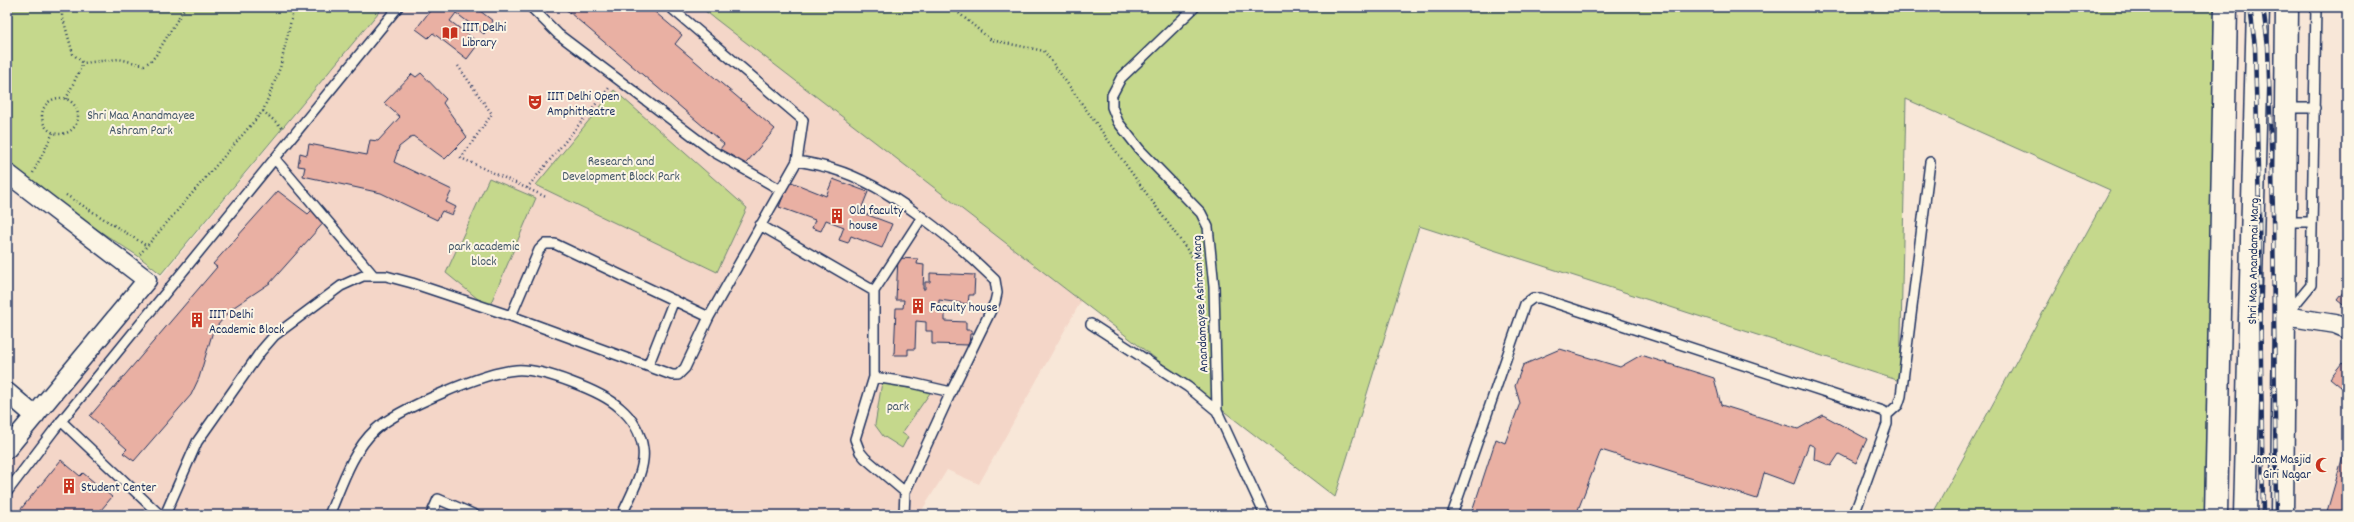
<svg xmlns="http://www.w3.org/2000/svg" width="2354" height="522" font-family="Dekko,sans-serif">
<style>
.built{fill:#f4d6c8}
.green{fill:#c5d88c;stroke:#708475}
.building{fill:#e9b0a3;stroke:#1b2f5e}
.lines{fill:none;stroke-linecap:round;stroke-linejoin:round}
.lane-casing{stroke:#1b2f5e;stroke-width:12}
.street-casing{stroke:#1b2f5e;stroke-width:21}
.secondary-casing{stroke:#1b2f5e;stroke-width:25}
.path{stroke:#1b2f5e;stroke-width:2.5;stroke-dasharray:1 3;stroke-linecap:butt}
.lane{stroke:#fcf5e5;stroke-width:9}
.street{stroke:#fcf5e5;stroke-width:18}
.secondary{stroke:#fcf5e5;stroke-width:22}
.rail-casing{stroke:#1b2f5e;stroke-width:4.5}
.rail{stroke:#fcf5e5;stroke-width:3;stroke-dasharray:9;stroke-linecap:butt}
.labels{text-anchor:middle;stroke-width:4;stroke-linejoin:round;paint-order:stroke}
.poi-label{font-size:13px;fill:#1b2f5e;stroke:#fcf5e5;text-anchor:start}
.park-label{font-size:13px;fill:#46596a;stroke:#fcf5e5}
.street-label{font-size:13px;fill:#1b2f5e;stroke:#fcf5e5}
</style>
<rect width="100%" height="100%" fill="#f8e7d8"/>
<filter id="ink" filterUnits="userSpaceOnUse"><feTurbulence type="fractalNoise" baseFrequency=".025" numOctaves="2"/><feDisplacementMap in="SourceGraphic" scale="8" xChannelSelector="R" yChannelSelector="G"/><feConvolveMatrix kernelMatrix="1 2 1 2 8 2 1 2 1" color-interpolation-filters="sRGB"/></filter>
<g filter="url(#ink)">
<path class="built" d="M383,7H702L1081,301L979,484L947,470L919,515H7V464Z"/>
<path class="green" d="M7,7H383L161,274L138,256L7,171Z
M700,7H2214L2207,515H1932L2110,190L1906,99L1900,381L1419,226L1335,497Z
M614,90L747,208L717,272L536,185Z
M489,178L536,198L490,305L478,299L446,273Z
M882,382L930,393L902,433L908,437L902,448L883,436L875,425Z"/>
<path class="building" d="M433,7H475L493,21L484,34L456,13L450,21L479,43L467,59L433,33L428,38L416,29Z
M563,7H649L682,35L675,44L775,129L742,168L720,149L724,144Z
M421,73L446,99L443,103L467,137L445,159L413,136L399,147L394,162L452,190L446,202L456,207L452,215L442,211L437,220L381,193L303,176L305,167L298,166L300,153L307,155L309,144L367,155L370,140L378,141L400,117L384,103L412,74L416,77Z
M833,179L868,192L860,212L892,224L882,248L851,236L848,243L839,240L844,227L826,220L821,231L812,228L815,220L779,207L789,181L826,196Z
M278,191L308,214L313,209L326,220L270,283L231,309L213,331L199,378L191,395L134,461L123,453L127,449L90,416L217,267L213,264Z
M898,258L918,259L917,264L924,265L923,289H925V282H930V273L975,275L974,295H969L968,304L939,300V304L933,303V307H945V321L966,322V330H972V334H970L969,345L932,344V331H926V322L916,321L915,349H908V355H894L896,308H903L904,300H896Z
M2347,287V308L2337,300Z
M1560,349L1620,367L1641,355L1714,378L1721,405L1798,429L1823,415L1867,439L1856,463L1839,454L1831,466L1814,459L1815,447L1809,444L1794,484L1764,473L1757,499L1601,450L1576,515H1471L1496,439L1505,443L1520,403L1515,386L1523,365Z
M2342,363L2347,367V392L2330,378Z
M2347,442V515H2326Z
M61,460L80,476L83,473L112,497L101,510L108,515H16Z"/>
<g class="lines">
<defs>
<path id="lane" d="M531,7L558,34L714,152L781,190
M670,7L803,120L797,161C809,163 821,165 833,169C890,186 953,239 995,280L997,293L995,302L951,392L905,492L904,515
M1195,7L1121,78L1112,95V107L1118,122L1140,150L1201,213L1208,227L1214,287L1217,411L1265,515
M2286,108H2315
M275,159L373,275
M2286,222H2312
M760,225L874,291V377L855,439L860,452L865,458L905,492
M874,291L922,217
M2288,313L2311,285L2316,7
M511,316L539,250L545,244H555L709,317
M1091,324L1188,387L1217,411
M648,366L674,300
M874,377L912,383L951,392
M1887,415L1898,405L1901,396L1930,162
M61,421L160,515
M7,492L54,430L398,7
M165,515L197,442L261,351L274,336L341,286L363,276H386L412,283L511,316L672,375H678L685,368L709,317L797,161
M329,515C341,487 352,451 375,430C398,409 485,372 516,370C541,368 602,391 620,408C632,418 641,433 643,449C646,470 630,496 622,515
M431,515L438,499L475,515
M1452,515L1525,304L1533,298H1540L1883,411L1887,415V424L1854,515"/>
<path id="street" d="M7,173L147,280L7,449
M2285,316L2335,324L2347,329
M7,392L35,416"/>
<path id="secondary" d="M2216,515L2226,7
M2245,515L2258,7
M2282,515L2287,7"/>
</defs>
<use href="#lane" class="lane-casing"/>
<use href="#street" class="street-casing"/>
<use href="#secondary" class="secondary-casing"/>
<path class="path" d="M64,7L62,15L73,54L83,63L119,59L144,65L151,61L156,55L185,7
M955,7V10L991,40L1044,51L1198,265
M458,66L492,114L461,158L546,197
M42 116a18 18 0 1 1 36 0a18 18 0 1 1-36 0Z
M66,99L83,63
M263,111L284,129
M33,173L53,133
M527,188L609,88
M66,195L147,246
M140,254L263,111L280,68L294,7"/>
<use href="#lane" class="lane"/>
<use href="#street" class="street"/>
<use href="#secondary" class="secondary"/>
<defs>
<path id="rail" d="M2250,7L2255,47L2259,211L2263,515
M2263,7L2268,46L2273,211L2276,515"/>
</defs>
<use href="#rail" class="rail-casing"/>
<use href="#rail" class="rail"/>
</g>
</g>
<defs>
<symbol id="library-bare" viewBox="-9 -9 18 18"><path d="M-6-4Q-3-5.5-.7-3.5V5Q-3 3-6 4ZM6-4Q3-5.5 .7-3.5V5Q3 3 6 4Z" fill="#c8321e" stroke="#fcf5e5" stroke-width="2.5" paint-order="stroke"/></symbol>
<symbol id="theatre-bare" viewBox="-9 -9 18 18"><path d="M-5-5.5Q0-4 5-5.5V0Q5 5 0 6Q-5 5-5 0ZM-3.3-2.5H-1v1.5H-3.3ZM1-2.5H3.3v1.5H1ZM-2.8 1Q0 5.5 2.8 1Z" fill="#c8321e" stroke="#fcf5e5" stroke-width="2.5" paint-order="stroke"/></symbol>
<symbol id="building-bare" viewBox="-9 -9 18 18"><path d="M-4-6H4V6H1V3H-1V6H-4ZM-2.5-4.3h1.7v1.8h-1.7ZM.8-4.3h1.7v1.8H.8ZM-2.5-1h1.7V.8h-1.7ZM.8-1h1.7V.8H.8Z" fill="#c8321e" stroke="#fcf5e5" stroke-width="2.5" paint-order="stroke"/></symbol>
<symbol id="mosque-bare" viewBox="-9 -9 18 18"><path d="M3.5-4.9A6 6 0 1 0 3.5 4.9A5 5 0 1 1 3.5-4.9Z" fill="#c8321e" stroke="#fcf5e5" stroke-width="2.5" paint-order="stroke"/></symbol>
</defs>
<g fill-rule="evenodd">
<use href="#library-bare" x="439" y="22" width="22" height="22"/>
<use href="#theatre-bare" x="524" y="91" width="22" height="22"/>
<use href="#building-bare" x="826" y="205" width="22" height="22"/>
<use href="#building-bare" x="907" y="295" width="22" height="22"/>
<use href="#building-bare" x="186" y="309" width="22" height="22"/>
<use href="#mosque-bare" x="2312" y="454" width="22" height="22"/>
<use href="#building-bare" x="58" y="475" width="22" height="22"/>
</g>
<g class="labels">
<g class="poi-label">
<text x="462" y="31">IIIT Delhi<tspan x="462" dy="15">Library</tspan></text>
<text x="547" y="100">IIIT Delhi Open<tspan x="547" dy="15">Amphitheatre</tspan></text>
<text x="849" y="214">Old faculty<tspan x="849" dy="15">house</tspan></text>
<text x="930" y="311">Faculty house</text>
<text x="209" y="318">IIIT Delhi<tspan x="209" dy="15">Academic Block</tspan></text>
<text x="2311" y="463" text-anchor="end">Jama Masjid<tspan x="2311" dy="15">Giri Nagar</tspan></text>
<text x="81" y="491">Student Center</text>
</g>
<g class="park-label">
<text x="141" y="119">Shri Maa Anandmayee<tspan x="141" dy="15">Ashram Park</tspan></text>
<text x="621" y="165">Research and<tspan x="621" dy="15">Development Block Park</tspan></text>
<text x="484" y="250">park academic<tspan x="484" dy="15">block</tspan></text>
<text x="898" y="410">park</text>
</g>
<g class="street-label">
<text transform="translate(2252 261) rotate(-89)" y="5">Shri Maa Anandamai Marg</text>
<text transform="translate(1199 304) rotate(-93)" y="5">Anandamayee Ashram Marg</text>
</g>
</g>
<rect width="2354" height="522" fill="none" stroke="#fcf5e5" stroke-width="24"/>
<rect x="12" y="12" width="2330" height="498" fill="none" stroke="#1b2f5e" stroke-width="1.5" filter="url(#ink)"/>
</svg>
